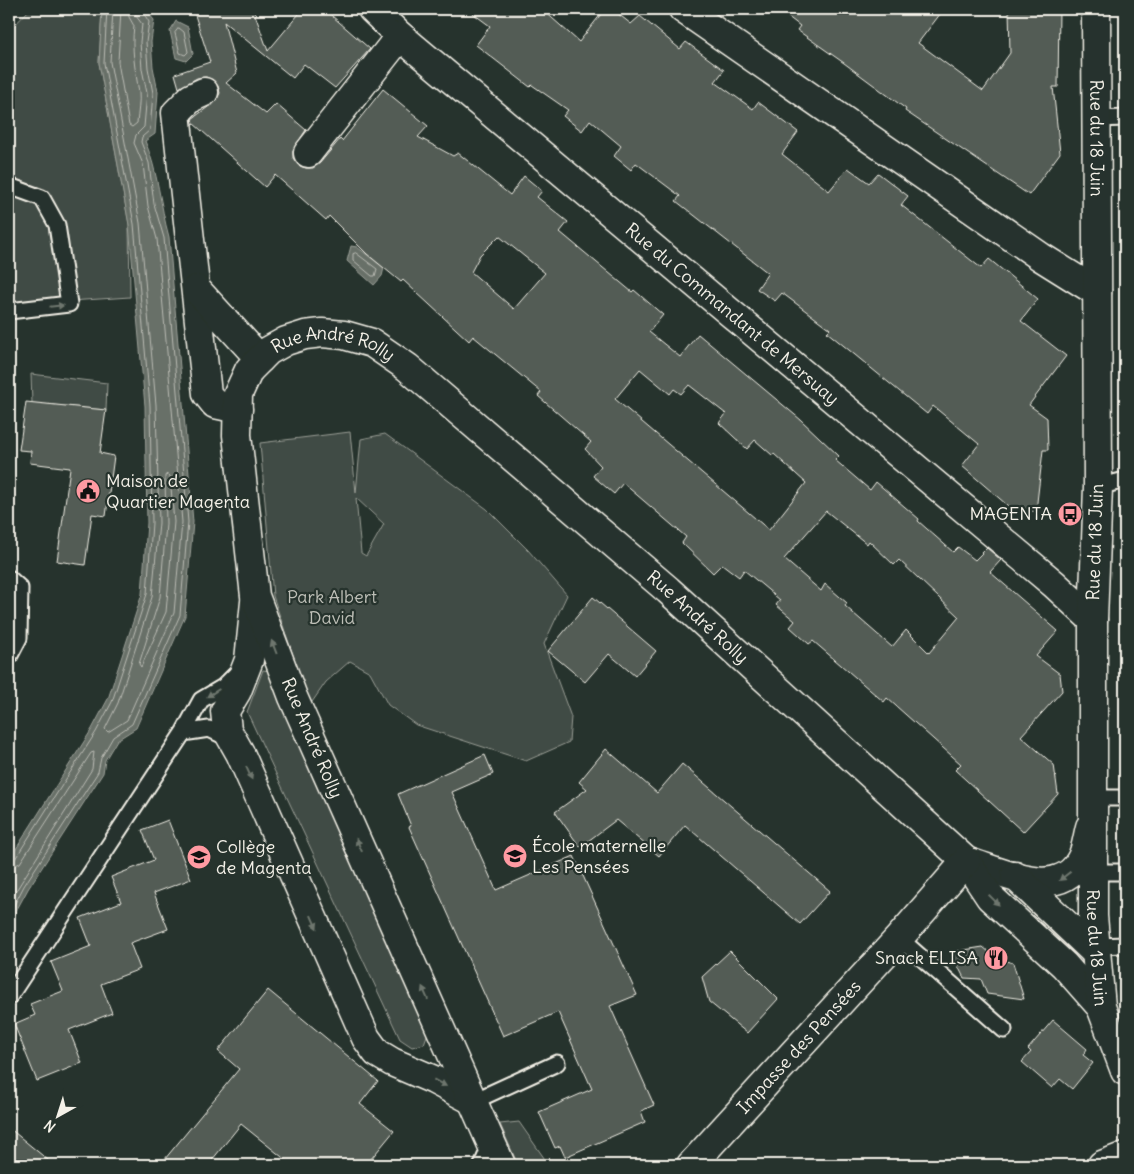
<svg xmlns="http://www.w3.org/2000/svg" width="1134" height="1174" font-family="Delius,sans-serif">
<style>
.green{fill:#414b45;stroke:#9a9e96;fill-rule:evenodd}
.water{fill:#676f68;stroke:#9fa39b}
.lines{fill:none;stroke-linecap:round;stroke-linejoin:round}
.shore{stroke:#bcbdb5;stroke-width:1}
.building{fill:#525c55;stroke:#f4f1e8;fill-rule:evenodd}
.lane-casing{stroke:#f4f1e8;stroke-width:19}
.street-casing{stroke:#f4f1e8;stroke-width:31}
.secondary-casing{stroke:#f4f1e8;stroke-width:31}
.lane{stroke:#26332d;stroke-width:15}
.street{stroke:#26332d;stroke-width:28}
.secondary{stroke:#26332d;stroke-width:28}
.oneway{fill:#6e766e}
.labels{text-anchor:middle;stroke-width:4.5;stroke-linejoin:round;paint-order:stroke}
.street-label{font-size:18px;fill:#f4f1e8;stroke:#26332d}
.poi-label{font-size:18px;fill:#f4f1e8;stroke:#26332d;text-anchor:start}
.park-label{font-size:18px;fill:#bebfb7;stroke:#26332d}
</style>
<rect width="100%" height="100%" fill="#26332d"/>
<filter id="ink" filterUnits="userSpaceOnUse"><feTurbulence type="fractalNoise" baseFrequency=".02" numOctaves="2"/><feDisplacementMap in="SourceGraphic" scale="10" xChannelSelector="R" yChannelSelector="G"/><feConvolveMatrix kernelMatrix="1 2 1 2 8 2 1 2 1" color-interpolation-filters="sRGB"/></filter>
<g filter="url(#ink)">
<path class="green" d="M30,9H102L99,63L129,224L130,297L9,305V31Z
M31,374L107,383L106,410L32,403Z
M350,432L356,493L361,439L385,434L487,509L528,550L567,595L544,644L571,717L569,742L526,761L416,725L388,705L370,672L350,661L326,682L310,705L273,596L260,443ZM356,498L384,524L366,556L361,553Z
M263,670L270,671L431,1024L424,1044L412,1047L400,1039L247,712Z
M519,1122L549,1165H518L500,1124Z"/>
<path class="water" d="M102,9H145L154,20L151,42L153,67L158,92L155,134L145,141C158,171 160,205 169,237L193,522L185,616L136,728L117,740L105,760L103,773L28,889L9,924V860L92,729L108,699L142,594L147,523L145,406L129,225L99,63Z
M176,21L188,27L193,54L186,61L176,58L170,31Z
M351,246L357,247L384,268L382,276L374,285L347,261Z"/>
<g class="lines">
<path class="shore" d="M113,9L110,62L140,223L156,405L159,523L152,597L118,703L105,729L108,732L127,720L174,613L182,522L157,239L148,206L143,164L134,143L136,135L144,127L147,93L142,69L140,42L142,24L136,16L135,9
M121,9L118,62L129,125L132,127L137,123C138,113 140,101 139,92C135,69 131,49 134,26L129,17L128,9
M179,28L184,32L188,52L185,55L180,53L175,33Z
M356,253L377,269L375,276H372L353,260V254Z
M168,474L170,476L174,522L166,612L141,667L139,664L160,597L166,524L165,476Z
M9,862L15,859L96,732L112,702L147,594L152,523L150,406L134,224L104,63L107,9
M9,868L20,863L91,753L94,752L92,769L9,902
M9,915L24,886L98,772L101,758L113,737L132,724L180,615L188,522L164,238L154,204L149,163L141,142L142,137L150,130L153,93L148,68L146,42L149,22L141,9"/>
</g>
<path class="building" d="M193,9H253L268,51L303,9H324L370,49L335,88L304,64L293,78L224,22L237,73L226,83L266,114L276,104L306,130L293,150V158L298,165L306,168H313L320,163L340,139L342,141L383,89L428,126L418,137L453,156L458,153L510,195L524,176L542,191L537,197L568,222L560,232L632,292L634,290L663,315L649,332L680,357L698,334L801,420L839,456L835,460L870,490L876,482L919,519L918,521L953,552L958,547L975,560L987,548L1001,560L990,572L1058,631L1036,656L1060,674L1062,691L1021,736L1054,765L1058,794L1023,832L955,770L961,764L887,698L884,702L813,641L809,644L790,627L795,621L776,605L780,600L744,570L739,577L722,564L713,573L682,543L686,537L623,483L614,494L593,476L601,466L585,449L591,442L538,396L541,392L473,336L469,341L403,280L401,282L367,254L329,216L326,220L275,175L265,187L193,123L192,119L216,101L220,93L218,86L213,80L206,77L197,78L179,88L175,74L210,62ZM499,236L545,273L514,309L471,272L480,255ZM640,369L670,394L674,389L681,394L689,385L726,414L719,423L747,449L755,440L772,455L774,454L806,483L769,530L615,399ZM826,511L867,544L869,541L894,565L899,560L959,617L929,653L906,630L892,647L845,606L847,603L825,584L821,591L784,559Z
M467,9H542L579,42L605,9H612L631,24L640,16L680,49L686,42L724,70L715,82L753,109L758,102L798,132L782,154L829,191L848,168L869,183L878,173L908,196L901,205L981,268L989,259L1038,299L1021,321L1066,356L1029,405L1047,418L1048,450H1043L1036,511H1014L962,466L979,444L933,406L927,414L827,332L830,329L782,293L775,301L757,289L768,273L676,201L680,196L636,163L631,170L614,156L621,146L590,120L582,131L563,116L568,110L532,85L530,87L476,45L490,26Z
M778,9H944L918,43L983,91L1010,53L1009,9H1059L1058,87H1053L1060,153L1029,195L905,111L906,109L844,63L797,30L800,26Z
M26,402L106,410L100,453L114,456L106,516L92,514L85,565L57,561L70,468L30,463L31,451L19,450Z
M593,597L656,651L635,676L609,654L585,682L548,651Z
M606,749L657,793L682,764L830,891L800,924L685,825L659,856L616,820L580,847L555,812L587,789L579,782Z
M485,755L493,774L452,792L496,890L574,856L637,995L610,1006L654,1105L641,1111L645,1122L565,1157L560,1146L555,1148L539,1112L592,1089L558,1012L503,1036L409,827L411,826L398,794Z
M168,820L191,879L154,893L168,929L130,943L140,969L101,984L112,1013L69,1030L82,1063L37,1081L14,1024L35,1015L30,1004L63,991L51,962L91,946L80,918L121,902L111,877L154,860L142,830Z
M983,947L996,958L1013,963L1024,999L987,994L981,979L964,978L951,952Z
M730,951L778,999L747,1033L709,1002L702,977Z
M268,990L378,1081L360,1104L394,1131L366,1165H292L241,1124L208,1165H160L239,1069L218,1051Z
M1053,1020L1087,1049L1083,1055L1093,1063L1072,1089L1060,1079L1052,1088L1022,1062L1031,1052L1028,1049Z
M9,1128L54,1165H9Z"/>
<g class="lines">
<defs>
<path id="lane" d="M1097,119L1125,118
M9,189L12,187L42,198L57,225L69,304L9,311
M1098,487L1125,480
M9,578L20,588L19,638L9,657
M183,733L209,729L232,740
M1093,798H1125
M1093,872H1125
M899,938L1004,1030
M1096,946L1125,945
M9,997L183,733L201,700L223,687L238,672
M474,1101L557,1063
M482,1165L491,1144"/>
<g id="street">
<path id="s1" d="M372,9L400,36L1054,584L1093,620"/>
<path d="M683,9L1041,257L1097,292"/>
<path d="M204,92L191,98L176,113L207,394L215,404L238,409"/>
<path d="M308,153L400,36"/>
<path d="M196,289L260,359"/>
<path d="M255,602L249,660L237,691L225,711L227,730L240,753L366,1038L377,1053L392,1062L434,1080L474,1101"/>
<path d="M966,861C1000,871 1057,902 1080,861C1086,852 1087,838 1090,827"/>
<path d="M1015,876L1095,952"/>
<path id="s2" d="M501,1165L293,697L255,596L237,435L238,394L249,370L268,351L286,341L305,335L322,333L344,335L372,343L407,367L668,590L966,861L990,897L1064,965L1101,1007"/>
<path id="s3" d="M691,1165L899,938L966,861"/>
<path d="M1102,1165L1125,1156"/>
</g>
<g id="secondary">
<path id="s4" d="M1096,9L1098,487L1093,620V916L1101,1007L1125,1071"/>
</g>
</defs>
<use href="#lane" class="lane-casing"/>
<use href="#street" class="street-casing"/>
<use href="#secondary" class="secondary-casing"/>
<use href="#lane" class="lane"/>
<use href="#street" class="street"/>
<use href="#secondary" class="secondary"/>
</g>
<defs><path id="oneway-solid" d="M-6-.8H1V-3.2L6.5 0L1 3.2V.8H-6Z" transform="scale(1.25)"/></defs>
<g class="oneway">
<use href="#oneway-solid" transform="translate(57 306) rotate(-6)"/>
<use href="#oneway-solid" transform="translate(274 647) rotate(-111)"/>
<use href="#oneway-solid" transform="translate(213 693) rotate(148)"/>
<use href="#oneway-solid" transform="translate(249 773) rotate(66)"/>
<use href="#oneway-solid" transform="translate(359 845) rotate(-114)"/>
<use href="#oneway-solid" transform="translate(1065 876) rotate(142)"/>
<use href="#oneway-solid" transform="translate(994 900) rotate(45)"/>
<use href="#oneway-solid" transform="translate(314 922) rotate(66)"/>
<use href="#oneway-solid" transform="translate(425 993) rotate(-114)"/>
<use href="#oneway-solid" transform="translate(440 1083) rotate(28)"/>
</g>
</g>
<defs>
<symbol id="civic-disc" viewBox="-11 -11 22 22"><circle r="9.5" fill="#ff9aa2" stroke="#26332d"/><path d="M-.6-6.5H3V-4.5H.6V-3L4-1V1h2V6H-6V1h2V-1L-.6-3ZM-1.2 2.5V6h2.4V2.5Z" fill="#111"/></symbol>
<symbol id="bus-disc" viewBox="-11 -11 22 22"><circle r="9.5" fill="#ff9aa2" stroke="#26332d"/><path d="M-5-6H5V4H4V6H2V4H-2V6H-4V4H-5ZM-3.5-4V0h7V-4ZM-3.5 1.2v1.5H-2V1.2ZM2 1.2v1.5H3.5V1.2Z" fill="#111"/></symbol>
<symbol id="school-disc" viewBox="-11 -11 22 22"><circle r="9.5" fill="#ff9aa2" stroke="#26332d"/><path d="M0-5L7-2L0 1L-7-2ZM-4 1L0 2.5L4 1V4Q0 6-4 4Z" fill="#111"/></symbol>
<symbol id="restaurant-disc" viewBox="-11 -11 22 22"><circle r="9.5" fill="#ff9aa2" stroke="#26332d"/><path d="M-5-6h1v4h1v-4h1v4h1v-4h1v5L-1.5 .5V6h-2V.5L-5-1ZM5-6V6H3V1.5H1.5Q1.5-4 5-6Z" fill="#111"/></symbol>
</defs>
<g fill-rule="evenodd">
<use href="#civic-disc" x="74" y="477" width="28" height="28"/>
<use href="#bus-disc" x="1056" y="500" width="28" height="28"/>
<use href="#school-disc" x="501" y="842" width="28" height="28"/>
<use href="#school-disc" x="185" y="843" width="28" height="28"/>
<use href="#restaurant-disc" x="982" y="944" width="28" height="28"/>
</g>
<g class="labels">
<g class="street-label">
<text dy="6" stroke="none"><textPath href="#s4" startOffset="129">Rue du 18 Juin</textPath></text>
<text dy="6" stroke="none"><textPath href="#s1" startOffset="472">Rue du Commandant de Mersuay</textPath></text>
<text dy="6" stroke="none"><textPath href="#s2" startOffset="946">Rue André Rolly</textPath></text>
<text transform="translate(1095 542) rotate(-88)" y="6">Rue du 18 Juin</text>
<text dy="6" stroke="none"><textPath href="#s2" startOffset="1411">Rue André Rolly</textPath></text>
<text transform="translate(312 738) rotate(67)" y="6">Rue André Rolly</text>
<text dy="6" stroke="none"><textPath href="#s4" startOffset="939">Rue du 18 Juin</textPath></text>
<text dy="6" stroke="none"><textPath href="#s3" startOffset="160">Impasse des Pensées</textPath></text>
</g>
<g class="poi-label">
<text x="106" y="487">Maison de<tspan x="106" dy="21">Quartier Magenta</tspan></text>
<text x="1052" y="520" text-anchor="end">MAGENTA</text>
<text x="532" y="852">École maternelle<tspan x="532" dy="21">Les Pensées</tspan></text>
<text x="216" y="853">Collège<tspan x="216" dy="21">de Magenta</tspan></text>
<text x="978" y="964" text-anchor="end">Snack ELISA</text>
</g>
<g class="park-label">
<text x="332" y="603">Park Albert<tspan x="332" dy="21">David</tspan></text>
</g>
</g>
<rect width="1134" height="1174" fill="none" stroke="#26332d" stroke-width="30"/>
<rect x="15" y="15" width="1104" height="1144" fill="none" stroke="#f4f1e8" stroke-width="2" filter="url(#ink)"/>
<g transform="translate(58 1116) rotate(219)" stroke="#26332d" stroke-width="4" paint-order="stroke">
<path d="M0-4L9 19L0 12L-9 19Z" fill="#f4f1e8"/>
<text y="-8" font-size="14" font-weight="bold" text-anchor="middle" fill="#f4f1e8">N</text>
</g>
</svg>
